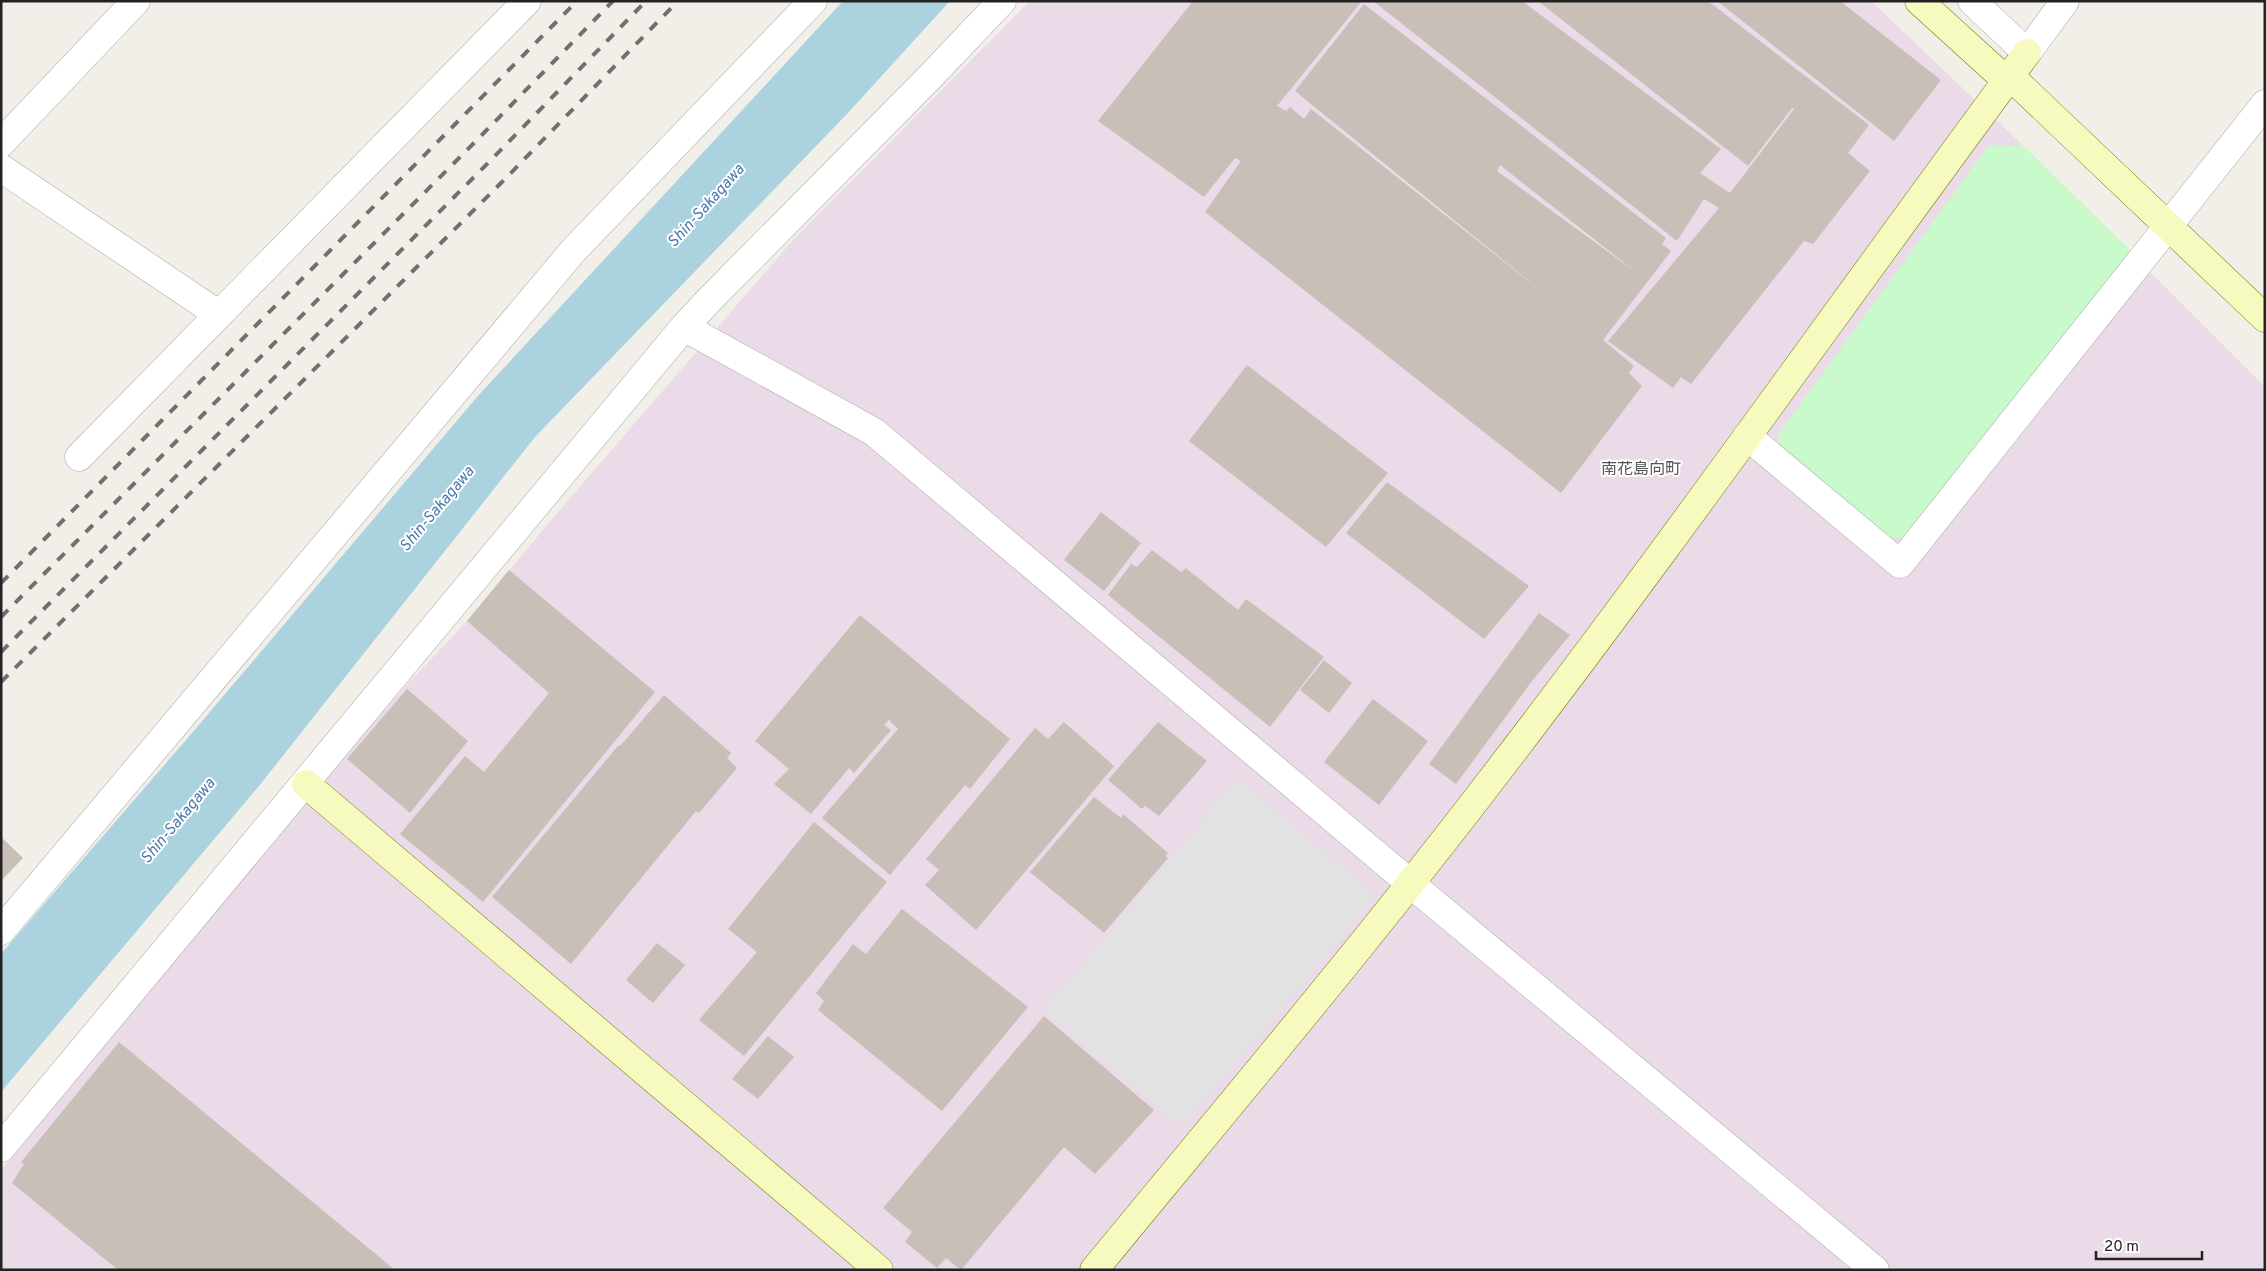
<svg xmlns="http://www.w3.org/2000/svg" width="2266" height="1271" font-family="Overpass,'Noto Sans JP',sans-serif">
<style>
.industrial{fill:#ebdbe8}
.park{fill:#c8facc}
.parking{fill:#e2e2e2}
.water{fill:#aad3df}
.building{fill:#c7bfb8;fill-rule:evenodd}
.lines{fill:none;stroke-linecap:round;stroke-linejoin:round}
.street-casing{stroke:#a9a9a9;stroke-width:29}
.secondary-casing{stroke:#707d05;stroke-width:29}
.street{stroke:#fff;stroke-width:28}
.secondary{stroke:#f7fabf;stroke-width:28}
.rail{stroke:#707070;stroke-width:4;stroke-dasharray:10 10;stroke-linecap:butt}
.labels{text-anchor:middle;stroke-width:4;stroke-linejoin:round;paint-order:stroke}
.water-label{font-size:16px;font-style:italic;fill:#4a7aab;stroke:#fff}
.neighbourhood-label{font-size:16px;fill:#555;stroke:#fff}
</style>
<rect width="100%" height="100%" fill="#f2efe9"/>
<path class="industrial" d="M1030,1H1871L2036,158L2265,387V1270H1V1170L273,836L404,688L467,621L558,512L794,239Z"/>
<path class="park" d="M1989,145L2024,146L2130,250L2128,265L1909,539L1886,536L1784,452L1777,436Z"/>
<path class="parking" d="M1238,778L1376,897L1182,1126L1044,1011Z"/>
<path class="water" d="M843,1H950L847,114L535,437L259,786L1,1092V954L192,733L477,397Z"/>
<path class="building" d="M1193,1H1362L1277,106L1286,111L1290,107L1304,119L1311,109L1545,294L1295,91L1364,4L1666,238L1662,244L1671,251L1603,340L1634,366L1629,373L1642,386L1561,493L1205,212L1241,161L1235,158L1204,197L1098,121ZM1500,165L1636,272L1497,171Z
M1373,1H1522L1721,149L1700,173L1730,193L1794,109L1792,108L1748,166L1538,1H1708L1869,125L1848,153L1870,171L1813,244L1804,241L1691,384L1681,377L1673,388L1608,341L1719,208L1704,199L1677,241Z
M1717,1H1840L1941,80L1894,141Z
M1247,365L1388,473L1326,547L1189,441Z
M1387,482L1529,586L1484,639L1346,533Z
M1101,512L1141,543L1104,591L1064,560Z
M1152,550L1181,572L1186,568L1238,610L1246,599L1324,657L1270,727L1108,595L1131,564L1137,567Z
M509,570L655,692L483,902L400,834L465,756L484,772L549,693L467,621Z
M1539,613L1570,635L1532,681L1456,784L1429,764Z
M860,615L1010,739L970,789L965,785L890,875L822,818L898,729L889,720L884,725L891,730L854,773L849,768L811,814L774,784L789,769L755,741Z
M1324,660L1352,683L1329,713L1300,690Z
M407,689L468,741L410,813L347,759Z
M664,695L731,753L727,758L737,768L699,813L696,811L571,964L492,897L618,746L621,745Z
M1373,699L1428,741L1379,805L1324,762Z
M1064,722L1114,766L976,930L925,885L939,870L926,859L1035,728L1048,739Z
M1158,722L1207,761L1159,816L1145,806L1142,809L1108,780Z
M1094,797L1121,818L1123,814L1168,853L1165,856L1168,858L1104,933L1030,872Z
M814,822L887,882L744,1056L699,1020L757,952L728,929Z
M1,837L23,858L1,881Z
M902,909L1028,1007L942,1111L818,1010L824,1001L816,993L853,944L866,954Z
M657,943L685,965L653,1003L626,980Z
M1044,1016L1154,1110L1095,1174L1064,1147L961,1270L946,1258L937,1268L905,1242L912,1232L883,1208Z
M768,1036L794,1057L758,1099L732,1079Z
M119,1042L395,1270H118L12,1183L24,1164L21,1162Z"/>
<g class="lines">
<defs>
<path id="street" d="M1972,1L2027,53L2065,1
M1,143L136,1
M1,168L218,314
M684,327L874,432L1411,884L1875,1270
M1747,436L1900,564L2265,104
M79,457L527,1
M1,931L573,251L813,1
M1,1148L684,327L711,298L928,79L1002,1"/>
<path id="secondary" d="M1919,1L2007,81
M2010,76L2265,318
M306,784L879,1270
M1094,1270C1228,1107 1364,946 1492,779C1675,541 1848,295 2027,53"/>
</defs>
<use href="#street" class="street-casing"/>
<use href="#secondary" class="secondary-casing"/>
<use href="#street" class="street"/>
<use href="#secondary" class="secondary"/>
<path class="rail" d="M1,583L577,1
M1,617L474,143L613,1
M1,652L488,163L646,1
M1,682L506,178L678,1"/>
</g>
<g class="labels">
<g class="water-label">
<text transform="translate(705 205) rotate(-48)" y="6">Shin-Sakagawa</text>
<text transform="translate(436 508) rotate(-50)" y="6">Shin-Sakagawa</text>
<text transform="translate(177 820) rotate(-50)" y="6">Shin-Sakagawa</text>
</g>
<g class="neighbourhood-label">
<text x="1641" y="474">南花島向町</text>
</g>
</g>
<rect width="2266" height="1271" fill="none" stroke="#222222" stroke-width="5"/>
<path d="M2096 1251v8h106v-8" fill="none" stroke="#222222" stroke-width="2.5"/>
<text x="2104" y="1251" font-size="15" fill="#222222" stroke="#ffffff" stroke-width="4" paint-order="stroke">20 m</text>
</svg>
